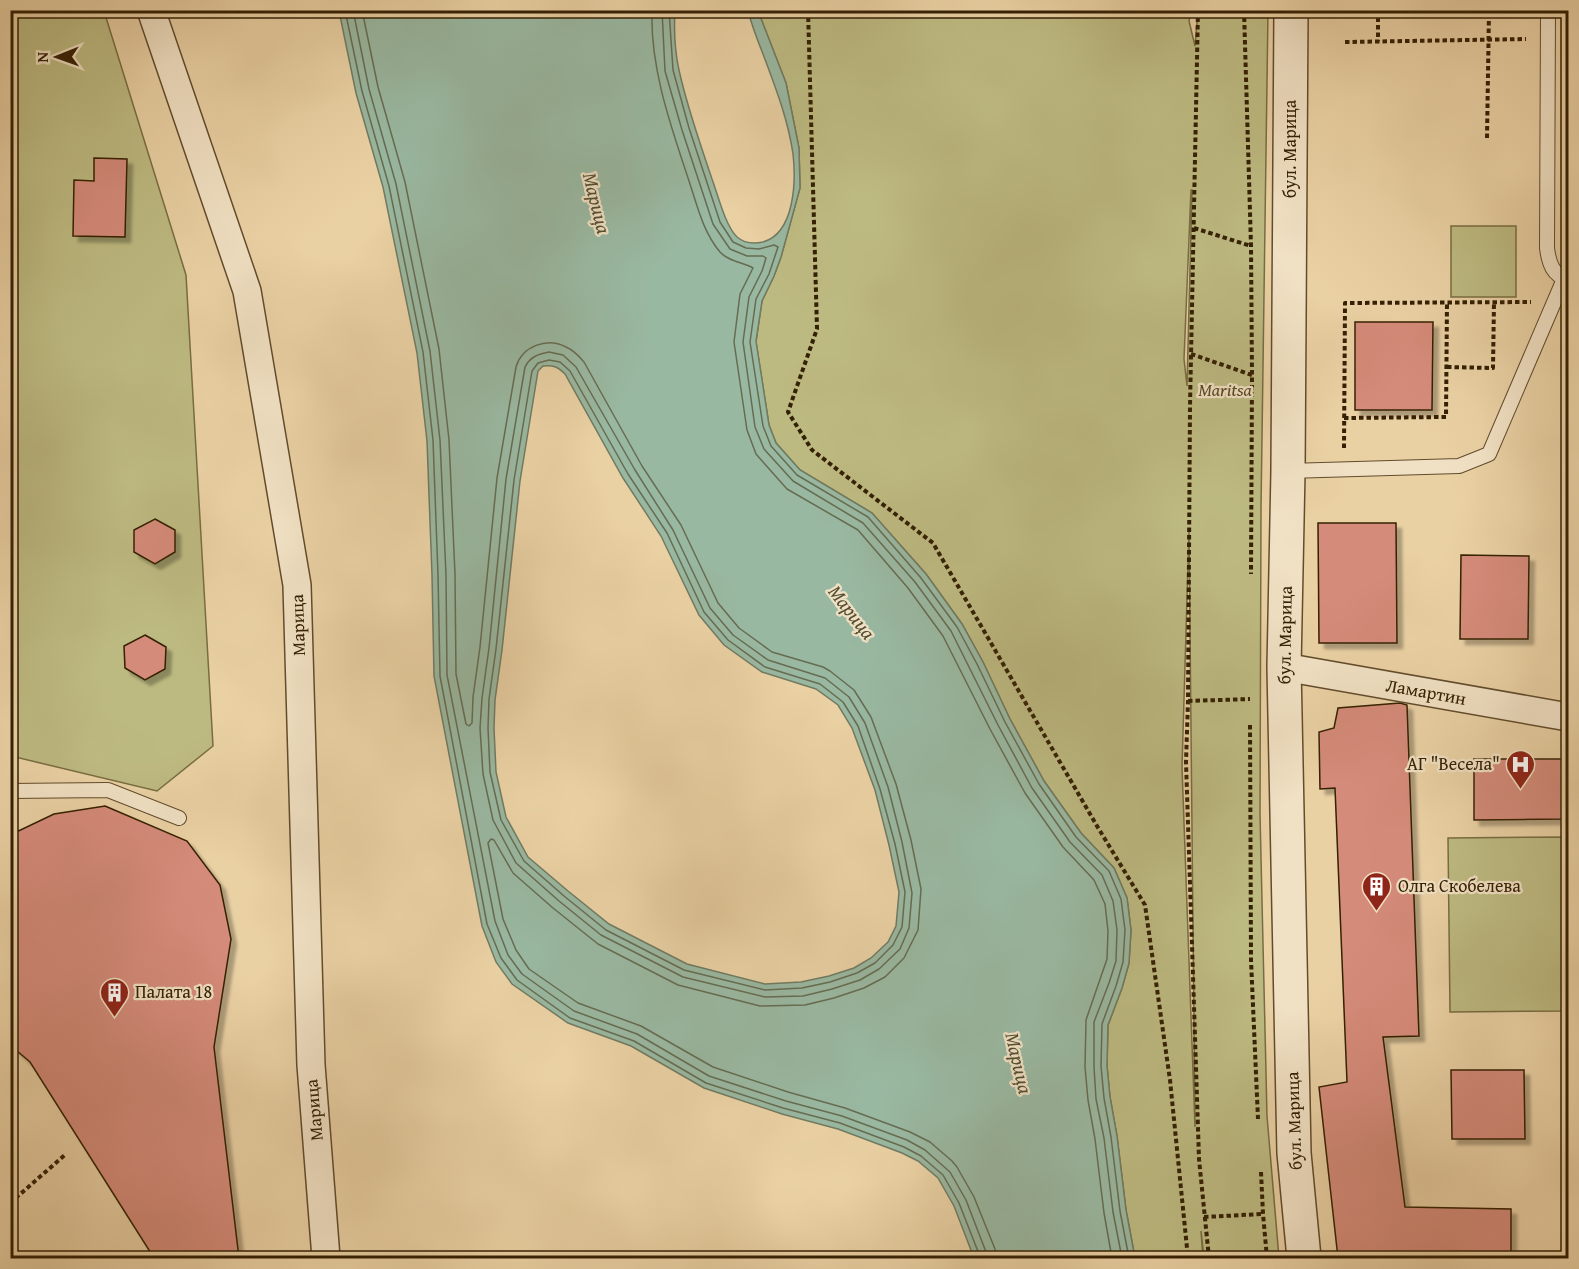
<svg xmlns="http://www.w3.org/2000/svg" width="1579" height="1269" font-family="'Gentium Book Plus',serif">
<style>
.green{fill:#bdba81;stroke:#786d42;stroke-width:1.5;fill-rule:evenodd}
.water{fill:#99b8a1;stroke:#717b62;stroke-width:1.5;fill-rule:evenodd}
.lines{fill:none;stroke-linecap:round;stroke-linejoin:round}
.shore{stroke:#666c52;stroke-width:1.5}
.building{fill:#d58b7a;stroke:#342004;stroke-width:1.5;filter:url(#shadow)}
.service-casing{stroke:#624c2c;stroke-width:16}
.minor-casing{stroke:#624c2c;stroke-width:30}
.tertiary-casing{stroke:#624c2c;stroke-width:36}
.path{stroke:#342004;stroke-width:4;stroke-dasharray:4.5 3;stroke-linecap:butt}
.service{stroke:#f1e1c4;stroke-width:14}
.minor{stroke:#f1e1c4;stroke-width:27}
.tertiary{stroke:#f1e1c4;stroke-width:33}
.labels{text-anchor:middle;stroke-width:4.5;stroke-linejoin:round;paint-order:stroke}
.street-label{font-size:18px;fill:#342004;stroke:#f1e1c4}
.park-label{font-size:18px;font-style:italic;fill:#564623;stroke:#f1e1c4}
.poi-label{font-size:18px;fill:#342004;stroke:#f1e1c4;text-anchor:start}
.water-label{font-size:20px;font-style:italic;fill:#524e33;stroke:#f1e1c4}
</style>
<defs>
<filter id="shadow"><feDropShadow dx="5.5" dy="5.5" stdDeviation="1.5" flood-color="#0004"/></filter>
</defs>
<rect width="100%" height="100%" fill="#ead1a4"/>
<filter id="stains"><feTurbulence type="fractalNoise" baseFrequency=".00333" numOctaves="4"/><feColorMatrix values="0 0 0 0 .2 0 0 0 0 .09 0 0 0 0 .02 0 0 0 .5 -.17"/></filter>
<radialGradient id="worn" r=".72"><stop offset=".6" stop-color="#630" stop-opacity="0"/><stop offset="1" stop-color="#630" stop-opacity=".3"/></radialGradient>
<path class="green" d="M11,11H104L186,275L213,746L157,791L11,756Z
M758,11H1191L1189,21L1195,46L1198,11H1268L1261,508L1260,814L1267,1116L1279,1258H1204L1201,1231L1203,1258H1135L1126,1210L1117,1136L1110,1097L1107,1066L1108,1025L1122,988L1129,963L1131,930L1127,898L1114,868L1081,833L1044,781L1010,719L983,662L962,624L926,574L872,513L800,470L776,443L769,425L756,342L762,301L774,276L781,257L800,188L799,148L786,83ZM1191,190H1192L1187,386L1184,359ZM1189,531L1195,1127L1182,767Z
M1451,226H1516V297H1451Z
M1568,837V1011L1450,1012L1448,838Z"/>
<path class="water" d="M339,11H675C674,28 675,52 679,70C687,107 700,143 712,179C718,195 725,225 737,237C744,243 754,244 763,242C795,233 796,181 793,154C788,119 775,86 763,54C757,39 752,26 748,11H758L786,83L799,148L800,188L781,257L774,276L762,301L756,341L769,425L776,443L800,470L872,513L926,574L962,624L983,662L1010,719L1044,781L1081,833L1114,868L1127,898L1131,930L1129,963L1122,988L1108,1025L1107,1066L1110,1097L1117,1136L1126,1210L1135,1258H974L954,1206L938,1178L918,1161L902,1153L838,1129L782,1114L704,1088L631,1046L568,1023L512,984L496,962L482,926L434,676L432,575L427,441L417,353L383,187L356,93ZM543,366C554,365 558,367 565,374L623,478L661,536L699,615L724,645L762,672L816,689L838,705L852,728L875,790L889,845L899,892L896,926L888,942L871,958L854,968L829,976L801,982L765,984L687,964L609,924L568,891L528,857L506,817L496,772L494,728L495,700L502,650L520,481L538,371Z"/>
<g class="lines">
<path class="shore" d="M345,10L362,91L389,186L423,352L433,440L438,575L440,676L487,924L501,958L517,980L570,1018L634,1041L706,1083L783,1108L840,1123L904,1147L921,1156L943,1175L959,1203L979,1254V1258
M353,10L369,89L396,184L430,351L440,440L446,575L447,675L495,921L508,955L522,974L574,1011L637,1034L709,1076L786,1101L842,1116L907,1140L925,1150L950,1172L966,1200L986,1252L987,1258
M362,10L378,87L405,182L439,349L449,440L455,574L456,674L466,724L469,726L472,723L473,697L480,647L497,478L516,367C522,346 547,337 566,347C573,350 579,356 584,362L642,466L681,525L718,603L739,628L772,652L823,667L830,671L854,690L871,717L896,784L911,840L921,889L918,930L904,958L885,977L864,988L834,998L805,1005L760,1006L678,985L598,944L553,908L513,873L494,840L491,839L488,843L503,919L516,950L529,969L578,1003L641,1026L713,1067L788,1092L845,1108L910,1132L930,1142L952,1161L957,1167L974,1197L995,1249L996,1258
M652,10C650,69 671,126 689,181C697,205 703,232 720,252C729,262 743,262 753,268L740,294L734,342L747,430L756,454L787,489L858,530L908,588L943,636L990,729L1025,793L1063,847L1094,880L1105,904L1108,931L1107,959L1086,1020L1085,1067L1088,1100L1095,1139L1104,1213L1112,1258
M662,10L665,71L682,130L713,224L730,249L747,256H763L766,258L762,271L749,297L743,342L755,427L764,449L793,481L863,523L915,582L951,631L998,725L1032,788L1070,842L1102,875L1113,901L1117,930L1116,961L1109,983L1094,1022V1067L1096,1099L1104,1138L1113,1212L1122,1258
M669,10L673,70L689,128L720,222L733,242L746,248L759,249L774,245L778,247L769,274L756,299L750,342L763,426L771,446L797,475L868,517L921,578L957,627L977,664L1005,722L1039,784L1076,837L1109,871L1121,899L1125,930L1123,962L1116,986L1102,1024L1101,1066L1104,1098L1111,1137L1120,1211L1129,1258
M549,352L563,355L576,367L635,470L673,530L710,608L733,635L768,660L825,678L849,697L865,723L888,787L902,842L912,893L909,928L900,949L879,969L860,980L832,989L803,996L765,997L683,977L601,935L559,901L516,863L493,820L483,774L480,728L482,698L489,648L506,479L525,367C530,357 538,354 549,352Z
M549,360L560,362L570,371L628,474L667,533L704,612L728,640L765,667L820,684L843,702L858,726L880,789L895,844L905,892L902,927L893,945L875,963L857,973L830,982L802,988L765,990L684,970L606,930L564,896L524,861L501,820L490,772L488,728L489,699L496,649L514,480L532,371L538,363Z"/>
</g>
<path class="building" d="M94,158L127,159L125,237L73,236L74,180L94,181Z
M1355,322H1433L1432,410H1355Z
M155,519L175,530V552L155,564L134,552V530Z
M1318,523H1396L1397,643H1319Z
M1461,555L1529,556L1528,639H1460Z
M145,635L166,647L165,669L145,680L125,668L124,646Z
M1400,703L1407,705L1419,1036L1383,1037L1405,1207L1511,1209V1258H1338L1319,1087L1347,1082L1335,788L1320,789L1319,732L1334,728L1338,708Z
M1474,759H1569V819L1474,820Z
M105,806L187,841L220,885L231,939L214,1047L239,1258H154L30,1062L10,1045V835L54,814Z
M1451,1070H1524L1525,1139H1452Z"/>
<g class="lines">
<defs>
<path id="service" d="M1548,10L1547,248C1549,264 1553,275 1568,280
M1288,471L1459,466L1489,454L1564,279
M10,791L108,790L179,818"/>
<path id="minor" d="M151,10L247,291L297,585L311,1065L326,1258
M1284,667L1568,717"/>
<path id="tertiary" d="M1291,10L1288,471L1284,667L1294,1153L1304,1258"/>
</defs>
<use href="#service" class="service-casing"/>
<use href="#minor" class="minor-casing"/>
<use href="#tertiary" class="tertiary-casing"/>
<path class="path" d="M808,10L817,329L788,412L812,450L933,543L1097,826L1145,905L1170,1080L1188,1258
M1198,10L1190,406L1188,701L1186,762L1199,1159L1209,1258
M1244,10L1251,246L1252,375L1251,574
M1378,10V41
M1345,42L1526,39
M1487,138L1489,10
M1194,228L1251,246
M1191,354L1252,375
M1447,367L1493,368L1494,302
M1344,418L1446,417L1447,303
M1344,448L1345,303L1531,302
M1188,701L1250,699
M1250,725L1251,960L1258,1119
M1261,1172L1263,1214L1267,1258
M10,1203L66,1154
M1204,1217L1263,1214"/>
<use href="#service" class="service"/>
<use href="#minor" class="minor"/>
<use href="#tertiary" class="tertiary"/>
</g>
<defs>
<symbol id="hospital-pin" viewBox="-11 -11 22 30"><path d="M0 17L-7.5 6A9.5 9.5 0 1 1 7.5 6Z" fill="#8f2418" stroke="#f1e1c4"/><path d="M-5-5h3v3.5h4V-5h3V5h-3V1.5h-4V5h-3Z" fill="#fff"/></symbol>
<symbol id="building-pin" viewBox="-11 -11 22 30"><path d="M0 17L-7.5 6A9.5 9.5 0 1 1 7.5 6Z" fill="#8f2418" stroke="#f1e1c4"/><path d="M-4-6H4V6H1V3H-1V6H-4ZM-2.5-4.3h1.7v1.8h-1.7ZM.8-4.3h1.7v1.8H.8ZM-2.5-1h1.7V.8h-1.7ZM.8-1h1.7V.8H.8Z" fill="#fff"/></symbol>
</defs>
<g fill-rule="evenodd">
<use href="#hospital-pin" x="1504" y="748" width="33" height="45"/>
<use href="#building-pin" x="1360" y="870" width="33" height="45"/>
<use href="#building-pin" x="98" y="976" width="33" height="45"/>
</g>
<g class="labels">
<g class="street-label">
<text transform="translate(1290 149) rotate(-90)" y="6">бул. Марица</text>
<text transform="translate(298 625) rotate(-92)" y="6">Марица</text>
<text transform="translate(1285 635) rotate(-89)" y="6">бул. Марица</text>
<text transform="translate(1426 692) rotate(10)" y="6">Ламартин</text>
<text transform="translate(314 1110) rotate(-95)" y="6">Марица</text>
<text transform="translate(1294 1121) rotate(-92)" y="6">бул. Марица</text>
</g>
<g class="park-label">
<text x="1225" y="396">Maritsa</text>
</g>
<g class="poi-label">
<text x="1500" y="770" text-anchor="end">АГ "Весела"</text>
<text x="1398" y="892">Олга Скобелева</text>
<text x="135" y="998">Палата 18</text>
</g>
<g class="water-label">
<text transform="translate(597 203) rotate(76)" y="7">Марица</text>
<text transform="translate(852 612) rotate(52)" y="7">Марица</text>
<text transform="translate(1019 1063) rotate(77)" y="7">Марица</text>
</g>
</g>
<rect width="1579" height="1269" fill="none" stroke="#ead1a4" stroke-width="36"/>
<rect x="12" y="12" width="1555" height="1245" fill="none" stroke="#342004" stroke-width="3"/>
<rect x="18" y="18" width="1543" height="1233" fill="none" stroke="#342004" stroke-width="1.5"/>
<g transform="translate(57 57) rotate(269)" stroke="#f1e1c4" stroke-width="4.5" paint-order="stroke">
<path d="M0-4.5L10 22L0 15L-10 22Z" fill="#342004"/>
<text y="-9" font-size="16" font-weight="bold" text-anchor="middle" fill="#342004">N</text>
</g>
<rect width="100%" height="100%" filter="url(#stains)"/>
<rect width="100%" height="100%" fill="url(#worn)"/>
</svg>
